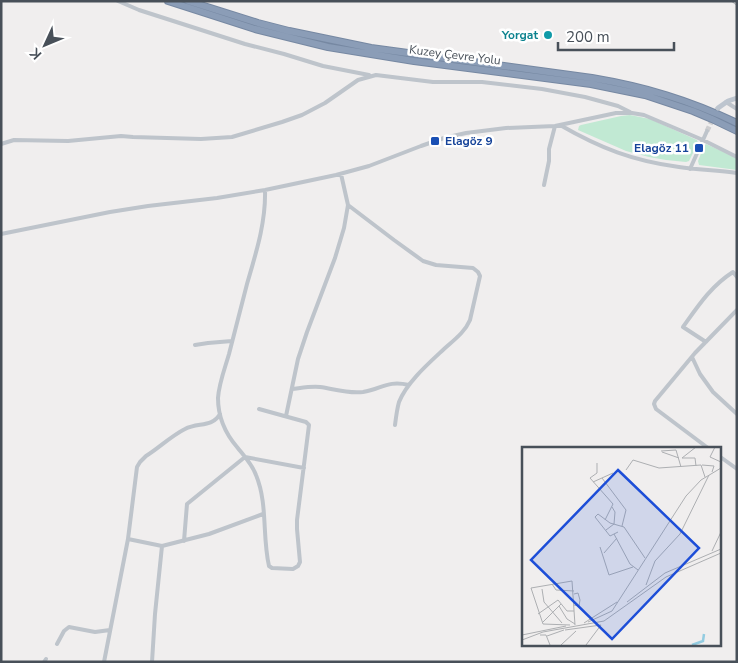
<svg xmlns="http://www.w3.org/2000/svg" width="738" height="663" font-family="'Nunito Sans',sans-serif">
<style>
.green{fill:#c1e9d3}
.lines{fill:none;stroke-linecap:round;stroke-linejoin:round}
.secondary-tunnel{stroke:#ceced0;stroke-width:5;stroke-dasharray:5 2.5;stroke-linecap:butt}
.highway-casing{stroke:#7688a2;stroke-width:8}
.street{stroke:#bec4cb;stroke-width:4}
.secondary{stroke:#bdc5cf;stroke-width:5}
.highway{stroke:#8b9db7;stroke-width:6}
.rail-casing{stroke:#b0b3b7;stroke-width:3}
.rail{stroke:#fff;stroke-width:1;stroke-dasharray:4;stroke-linecap:butt}
.culture-dot{fill:#0f9aa8;stroke:#fff;stroke-width:2}
.transit-dot{fill:#1a4fb4;stroke:#fff;stroke-width:2}
.labels{text-anchor:middle;stroke-width:5;stroke-linejoin:round;paint-order:stroke}
.culture-label{font-size:12px;font-weight:bold;fill:#0d838f;stroke:#fff;text-anchor:end}
.street-label{font-size:12px;fill:#485059;stroke:#fff}
.transit-label{font-size:12px;font-weight:bold;fill:#164399;stroke:#fff;text-anchor:start}
.inset-river{fill:none;stroke:#93cce1;stroke-width:2.5}
.inset-road{fill:none;stroke:#adafb2;stroke-width:1}
.view{fill:#1d4ed8;fill-opacity:0.15;stroke:#1d4ed8;stroke-width:2.5}
.inset-edge{fill:none;stroke:#485059;stroke-width:2.5}
</style>
<rect width="100%" height="100%" fill="#f0eeee"/>
<path class="green" d="M630,115L650,119L697,140L698,143L689,161L686,162L666,160L649,157L626,151L578,130L579,126L581,125L621,116Z
M706,144L737,158V170L699,165L698,161L704,146Z"/>
<g class="lines">
<path class="secondary-tunnel" d="M707,131L718,108"/>
<defs>
<path id="highway" d="M168,1L255,29L328,47L414,61L591,84L645,95L693,111L712,119L737,131
M188,1L258,23L289,31L371,48L592,78C645,87 689,100 737,123"/>
</defs>
<use href="#highway" class="highway-casing"/>
<path class="street" d="M118,1L139,10L245,44L284,54L323,66L369,75
M726,102L737,109
M560,125C600,148 633,161 679,167C698,170 718,170 737,173
M1,144L14,140L68,141L121,136L133,137L201,139L232,137L282,122L302,115L325,103L358,80L376,75L433,82H482L542,89L585,97L618,106L630,112
M690,169L707,131
M544,185L549,161V149L555,126
M348,205L394,240L423,261L436,265L473,268L478,272L480,276L470,320C465,332 454,340 444,349C429,363 407,382 399,402C397,409 396,417 395,425
M1,234L110,212L148,206L217,198L265,190L336,175L369,166L421,146L444,138L466,133L506,128L555,126L616,113H632L644,115L703,140L737,157
M706,342L683,327C698,306 711,286 733,272L737,277
M195,345L208,343L232,341
M692,357L700,374L713,392L737,414
M292,389C301,388 311,386 320,387C334,389 348,394 363,392C382,389 387,380 409,385
M259,409L306,422L309,425L297,520V529L300,562L298,566L293,569L272,568L269,566C262,536 268,504 256,475C252,464 244,456 237,447C225,433 218,417 218,398C219,383 225,368 229,354C235,330 241,307 247,284C256,253 266,222 265,190
M286,416L298,359L307,332L335,258L344,228L348,205L341,174
M708,448L656,409L654,404L655,401L695,353L737,310
M719,456L737,469
M128,539L162,546
M184,541L187,504L245,457L304,468
M57,644L64,631L69,627L95,632L110,630
M44,662L46,659
M104,662L128,539L137,467L140,462L146,456C159,448 171,436 185,429C198,422 212,428 220,414
M152,662L155,614L162,546L209,534L263,514"/>
<path class="secondary" d="M718,108L728,101L737,98"/>
<use href="#highway" class="highway"/>
<defs>
<path id="rail" d="M733,1L737,4"/>
</defs>
<use href="#rail" class="rail-casing"/>
<use href="#rail" class="rail"/>
</g>
<circle class="culture-dot" cx="548" cy="35" r="5"/>
<g class="transit-dot">
<rect x="430" y="136" width="10" height="10" rx="2.5"/>
<rect x="694" y="143" width="10" height="10" rx="2.5"/>
</g>
<g class="labels">
<g class="culture-label">
<text x="538" y="39">Yorgat</text>
</g>
<g class="street-label">
<text transform="translate(455 55) rotate(7)" y="4">Kuzey Çevre Yolu</text>
</g>
<g class="transit-label">
<text x="445" y="145">Elagöz 9</text>
<text x="689" y="152" text-anchor="end">Elagöz 11</text>
</g>
</g>
<g transform="translate(522 447)">
<rect width="199" height="199" fill="#f0eeee"/>
<path class="inset-river" d="M170,198L181,194L182,187"/>
<path class="inset-road" d="M193,0L188,10L199,15M139,4L154,3L159,20M140,5L157,11M160,11H173L174,19M160,11L174,0M75,16V26L68,31L91,57L83,73M180,18L192,19L190,25M104,23L111,13L137,21L179,18L183,30M80,31L104,63L100,79M71,35L91,26M84,83L92,77L93,65L90,60M96,85L88,89L73,70L76,67L88,76L102,80L123,111M92,87L108,117L116,123M78,100L87,128L111,120M190,104L199,85M82,106L95,91M30,137L34,143L52,144M124,138L133,114L158,87L187,28M20,142L22,155L40,176M52,147L56,146L58,153L57,159L52,158M105,155L143,126L199,102M37,159L45,172L53,177M16,167L36,153L45,164H52M66,175L90,164L164,49L179,33L199,21M20,176L39,157M62,176L95,155M48,178L21,177L9,141L50,134L53,178M43,183L79,178M0,188L44,179M18,188H24L28,198M25,189L42,183M0,193L21,185L82,174L144,130L199,106M39,198L54,184M64,198L79,178"/>
<path class="view" d="M96,23L177,101L90,192L9,113Z"/>
<rect width="199" height="199" class="inset-edge"/>
</g>
<rect width="738" height="663" fill="none" stroke="#485059" stroke-width="5"/>
<g transform="translate(45 45) rotate(226)" stroke="#ffffff" stroke-width="4" paint-order="stroke">
<path d="M0-4L9 19L0 12L-9 19Z" fill="#485059"/>
<text y="-8" font-size="14" font-weight="bold" text-anchor="middle" fill="#485059">K</text>
</g>
<path d="M558 42v8h116v-8" fill="none" stroke="#485059" stroke-width="2.5"/>
<text x="566" y="42" font-size="15" fill="#485059" stroke="#ffffff" stroke-width="4" paint-order="stroke">200 m</text>
</svg>
